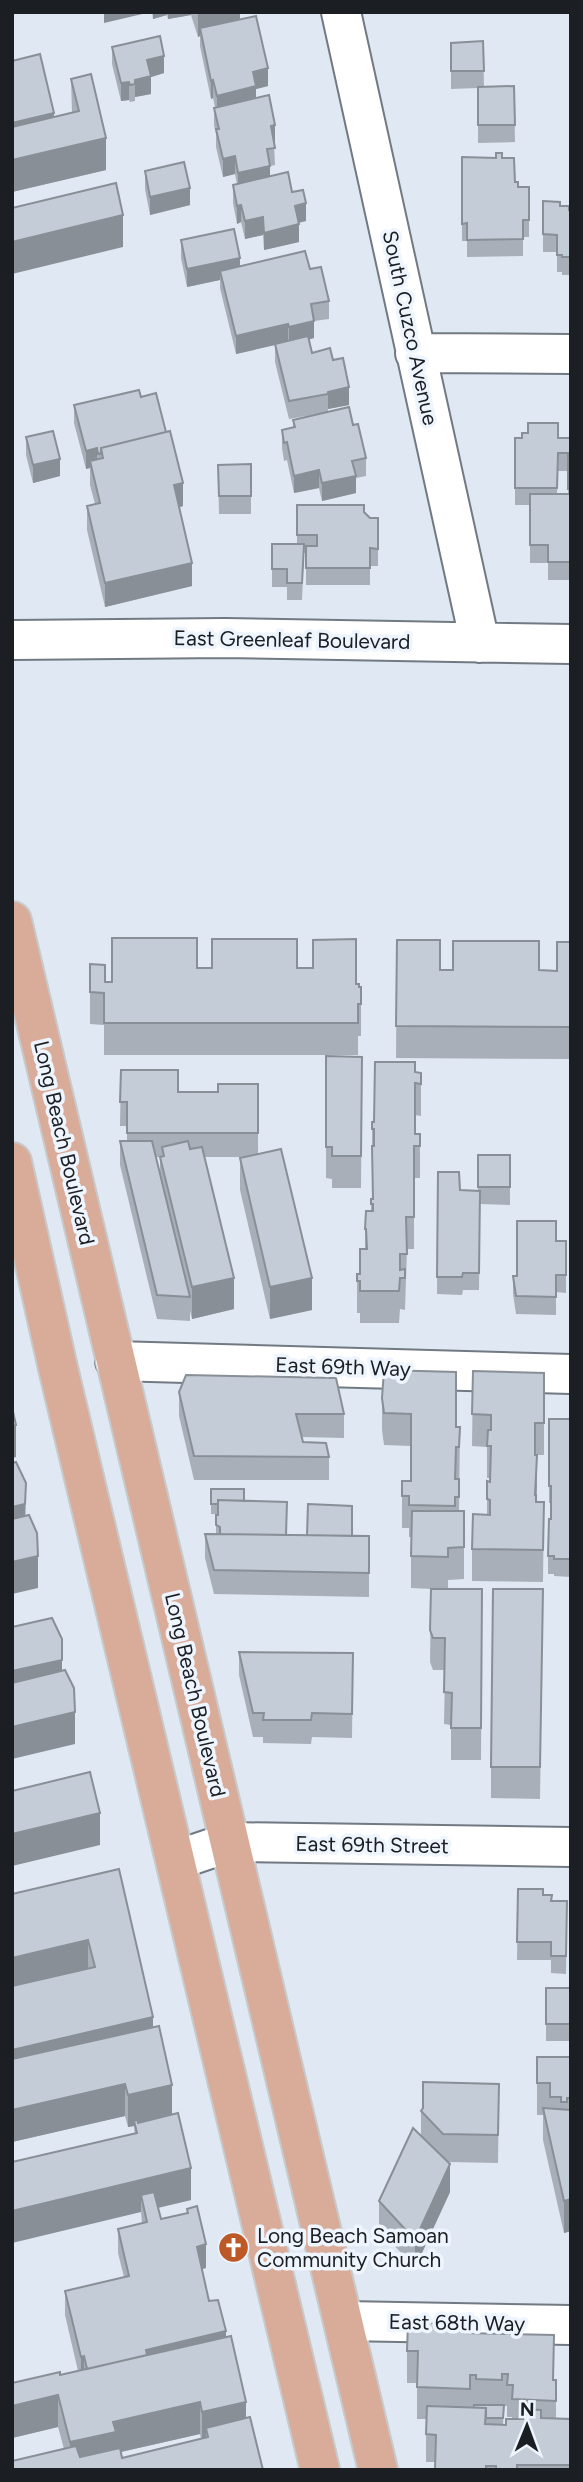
<svg xmlns="http://www.w3.org/2000/svg" width="583" height="2482" font-family="Figtree,sans-serif">
<style>
.lines{fill:none;stroke-linecap:round;stroke-linejoin:round}
.minor-casing{stroke:#717982;stroke-width:42}
.major-casing{stroke:#c8c9ca;stroke-width:42}
.minor{stroke:#fff;stroke-width:38}
.major{stroke:#d9ac9a;stroke-width:38}
.wall{fill:#a9afb9;fill-rule:evenodd}
.shaded-wall{fill:#898f96}
.building{fill:#c4ccd7;stroke:#898f96;stroke-width:2}
.labels{text-anchor:middle;stroke-width:7;stroke-linejoin:round;paint-order:stroke}
.street-label{font-size:21px;fill:#1b1e22;stroke:#eef5fe}
.poi-label{font-size:21px;fill:#1b1e22;stroke:#eef5fe;text-anchor:start}
</style>
<rect width="100%" height="100%" fill="#dfe8f3"/>
<g class="lines">
<defs>
<path id="minor" d="M341,12L480,643
M415,353L571,354
M12,640L225,638L571,644
M115,1361L571,1374
M177,1860L230,1842L571,1847
M344,2321L571,2325"/>
<path id="major" d="M12,921L378,2470
M12,1162L58,1368L320,2470"/>
</defs>
<use href="#minor" class="minor-casing"/>
<use href="#major" class="major-casing"/>
<use href="#minor" class="minor"/>
<use href="#major" class="major"/>
</g>
<path class="wall" d="M152,12H240V20L268,86L256,89V98L275,143H274L275,165L270,166V176L292,192L306,221L299,223V242L264,250L263,235L245,239L241,222L237,224L233,203V185L237,184L235,174L223,177L216,147V134L214,125V108L215,107L213,98L211,99L200,46V36L198,37L191,15L168,19L167,15L153,19Z
M483,41L484,87L514,86L515,142L478,143V88L451,89V43Z
M112,47L164,73L151,77V94L135,97V101L130,102L129,100L121,101L112,64Z
M12,61L54,117L72,113L71,79L106,170L12,192Z
M462,157L502,158L515,182L518,187H529V237H523V256L467,257V241H462Z
M145,171L190,205L150,215L145,189Z
M570,191L571,275H562V272H557V252H543V201L570,210Z
M181,240L240,266L310,269L329,301V319L314,321V338L308,340L312,353L333,360L349,405L328,409V411L353,425L366,458V476L356,478V493L322,501L319,488L294,493L287,460L284,461L282,448V430L293,428V420L322,413L289,419L275,362V345L236,354L220,288V280L187,287L181,258Z
M141,397L183,506L180,507L192,586L105,607L87,530V506L95,504L90,485V468L86,469L74,423V405Z
M26,437L60,476L33,483L26,455Z
M515,438H571V580H548V563H530V505H515ZM558,471H568V494H557Z
M251,464V514H219L218,465Z
M297,505L364,512L370,518H378V566H370V585H306V553H304L302,600H287V587H272V544H297Z
M397,940L440,970L557,971L571,942V1059L396,1058Z
M90,964L105,982H112L197,968H297L356,984L359,987H361V1036H358V1055H104V1025L90,1024Z
M326,1056L362,1057L361,1188H332V1179L326,1178Z
M121,1070L178,1092H218L258,1084V1154L312,1310L270,1319L240,1190V1158L246,1157H204L234,1309L192,1319L190,1311V1321L157,1319L120,1165V1141H127V1126H120ZM156,1157H162H160V1174Z
M415,1072L421,1073V1116L415,1115V1134H420V1178H414V1249H407L405,1310L400,1309L399,1323H360V1313H357V1274H360L365,1249V1229L371,1211V1199H372V1122H374Z
M478,1155H510V1205L480,1204L479,1290H463L462,1295L437,1294L438,1172L460,1190L478,1191Z
M556,1241H566V1293L556,1292V1315L516,1314L513,1294V1276H517Z
M473,1371L544,1373V1455H535L537,1487L536,1502H544L543,1582L472,1581V1549L487,1515V1481L490,1482V1478H487V1447L472,1446Z
M179,1392L344,1414V1438L302,1437L303,1442L329,1457V1480H194L179,1416Z
M382,1398L456,1427H460L459,1511H464V1579L448,1580V1589H482L481,1760H451V1725L444,1724L445,1670H433L430,1662L431,1589L411,1588V1537H409V1528H402V1481H411V1446L384,1445L382,1430Z
M549,1419H571V1577L554,1576V1574H548V1556L551,1519V1503H549Z
M211,1489L244,1501L286,1535L369,1536V1597L214,1594L205,1558V1534H216V1515H218V1514H211Z
M543,1589L540,1799L491,1798V1767Z
M239,1652L353,1653L352,1738L312,1737L311,1744L263,1743V1737H253L239,1675Z
M119,1869L191,2200L158,2208L161,2219L187,2213V2209L206,2268L202,2269L209,2301L226,2337L246,2418L263,2470H12L64,2449L58,2427L12,2438L60,2375L78,2371L65,2315V2291L124,2277L118,2253V2229L142,2224L134,2126L128,2127L125,2116L12,2142V1894ZM200,2434L201,2439L122,2458L121,2452Z
M518,1889L543,1895L551,1901H567L566,1974L551,1973V1960H517Z
M546,1988H571V2041H546Z
M537,2057H571V2231L564,2233L543,2140V2115H537Z
M499,2084L498,2163L449,2162L450,2192L415,2268L379,2229V2201L421,2135V2111Z
M465,2333L554,2380H556V2419H571V2470H435V2462H426V2419H417V2383H407V2351ZM504,2406H507V2417H512V2419L506,2425H503Z"/>
<path class="shaded-wall" d="M104,12H151L104,23Z
M153,12H167V15L153,19Z
M168,12H191V15L168,19Z
M201,12H240V27L200,28V36L198,37V13Z
M164,56V73L151,77V94L135,97V80L147,60Z
M268,68V86L256,89V104L217,113V96L253,72Z
M213,80V98L211,99V81Z
M129,82V100L121,101V83Z
M54,113V137L12,147V123Z
M275,125V143L271,144V126Z
M106,138V170L12,192V160Z
M235,156V174L223,177V159Z
M270,166V183L238,190V173Z
M190,188V205L150,215V197Z
M306,203V221L295,223V206Z
M241,205V222L237,224V206Z
M123,215V247L12,274V242Z
M263,217V235L245,239V221Z
M299,224V242L264,250V233Z
M240,258V275L220,271V280L187,287V269Z
M314,321V338L289,344V327Z
M288,324V342L236,354V336Z
M349,387V405L328,409V392Z
M97,448V466L90,461V468L86,469V451Z
M60,459V476L33,483V465Z
M319,470V488L294,493V476Z
M356,476V493L322,501V483Z
M183,483V506L174,509V485Z
M192,563V586L105,607V583Z
M234,1278V1309L192,1319V1287Z
M312,1278V1310L270,1319V1287Z
M16,1425V1457L12,1458V1426Z
M537,1455L536,1533L535,1495Z
M26,1483L25,1536L12,1539V1507Z
M38,1556V1588L12,1594V1562Z
M62,1639V1692L12,1703V1671Z
M75,1712V1744L12,1759V1727Z
M100,1813V1845L12,1866V1834Z
M88,1940V1972L12,1990V1958Z
M153,2017V2049L12,2082V2050Z
M125,2084V2116L12,2142V2110Z
M172,2085V2117L135,2126L134,2121V2126L128,2127V2095Z
M450,2164V2192L415,2268V2240Z
M191,2168V2200L144,2211L141,2195V2212L12,2243V2211Z
M571,2199V2231L564,2233V2201Z
M206,2244V2268L197,2270V2247Z
M226,2331V2355L148,2373L146,2350Z
M84,2356V2380L81,2381V2357Z
M58,2395V2427L12,2438V2406Z
M200,2402V2434L116,2453L70,2470V2442L113,2422Z
M246,2402V2433L208,2437L206,2428V2443L202,2444V2412Z"/>
<path class="building" d="M256,16L268,68L253,72L256,86L217,96L213,80L211,81L200,28Z
M160,36L164,56L147,60L151,76L135,80V84L130,85L129,82L121,83L112,47Z
M483,41L484,71H451V43Z
M40,54L54,113L12,123V61Z
M91,74L106,138L12,160V127L79,111L71,79Z
M514,86L515,125H478V87Z
M269,95L275,125L271,126L275,148L267,149L270,166L238,173L235,156L223,159L216,129H219L214,108Z
M496,153H502V158H514L515,182H518V187H529V220H523V239L467,240V223L462,224V157L496,158Z
M184,162L190,188L150,197L145,171Z
M288,172L292,192L303,190L306,203L295,206L299,224L264,233L263,217L245,221L241,205L237,206L233,185Z
M116,183L123,215L12,242V208Z
M543,201L560,202V206H569V210H571V257H562V255H557V235L543,234Z
M234,229L240,258L187,269L181,240Z
M305,251L310,269L321,267L329,301L311,304L314,321L289,327L288,324L236,336L220,271Z
M308,336L312,353L330,348L333,360L343,358L349,387L328,392V394L289,401L275,344Z
M139,390L141,397L156,393L166,432L101,448V453L98,454L97,448L86,451L74,405Z
M349,407L353,425L358,424L366,458L352,461L356,476L322,483L319,470L294,476L287,442L284,443L282,430L295,427L293,420Z
M528,423H558V438H571V489H568V453H558L557,488H515V438H522V433H528Z
M53,431L60,459L33,465L26,437Z
M170,431L183,483L174,485L192,563L105,583L87,506L100,503L90,461L103,458L101,448Z
M251,464V496H219L218,465Z
M530,494H571V562H548V545H530Z
M297,505H364V512L370,518H378V549L370,548V568H306V546H317V535H297Z
M272,544H304L302,583H287V569H272Z
M112,938H197V968H212V939H297V968H313V940L356,939V984H359V987H361V1004H358V1023H104V993L90,992V964L105,965V982H112Z
M397,940H440V970H453V941H539V970L557,971V942H571V1027L396,1026Z
M326,1056L362,1057L361,1156H332V1147H326Z
M375,1062H415V1072L421,1073V1084L415,1083V1134H420V1146H414V1217H406L407,1254H400V1270L405,1269V1278H400L399,1291H360V1281H357V1274H360V1249H367L366,1229H365L366,1211H373V1204H371V1199H373L372,1146H374V1129H372V1122H374Z
M121,1070H178V1092H218V1084H258V1133H127V1102H120Z
M120,1141H152L190,1297L157,1295Z
M188,1141L190,1149L202,1147L234,1278L192,1287L160,1157L164,1156L162,1147Z
M281,1149L312,1278L270,1287L240,1158Z
M478,1155H510V1187H478Z
M438,1172H459L460,1190L480,1191L479,1273H463L462,1277H437Z
M517,1221H556V1241H566V1275H556V1297L516,1296L513,1276H517Z
M384,1370L456,1372V1427H460L459,1447H456L455,1479H459V1497H455V1506L409,1505V1496H402V1481H411V1414L384,1413L382,1398Z
M473,1371L544,1373V1423H535V1455H537L535,1495H536V1502H544L543,1550L472,1549L473,1514L490,1515V1500L487,1499V1481L490,1482L491,1446H487L488,1430H491V1415L472,1414Z
M186,1375L336,1378L344,1414H296L303,1442L326,1443L329,1457L194,1456L179,1392Z
M12,1407L16,1425L12,1426Z
M549,1419H571V1559H554V1556H548L549,1519H551V1486H549Z
M16,1462L26,1483L25,1504L12,1507V1463Z
M211,1489H244V1501L218,1500V1504H211Z
M218,1500L287,1502L286,1535L220,1534V1527L216,1525V1515H218Z
M308,1504L352,1506V1536L307,1535Z
M412,1511H464V1547L448,1548V1557L411,1556Z
M29,1515L37,1533L38,1556L12,1562V1519Z
M205,1534L369,1536V1573L214,1570Z
M431,1589H482L481,1728H451L452,1693L444,1692L445,1638H433L430,1630Z
M493,1589H543L540,1767H491Z
M52,1618L62,1639V1660L12,1671V1627Z
M239,1652L353,1653L352,1714L312,1713L311,1720H263L264,1713H253Z
M65,1670L74,1688L75,1712L12,1727V1683Z
M90,1772L100,1813L12,1834V1791Z
M119,1869L153,2017L12,2050V1986L95,1967L88,1940L12,1958V1894Z
M518,1889H543V1895H552L551,1901H567L566,1956H551V1942H517Z
M546,1988H571V2024H546Z
M159,2026L172,2085L128,2095L125,2084L12,2110V2059Z
M537,2057H571V2098H567V2102H561V2097H550V2083H537Z
M423,2082L499,2084L498,2135L443,2134L421,2111L423,2108Z
M543,2108L571,2110V2199L564,2201Z
M178,2113L191,2168L12,2211V2162L137,2133L134,2121L138,2120V2123Z
M413,2128L450,2164L415,2240L379,2201Z
M154,2192L161,2219L188,2213L187,2209L197,2206L206,2244L197,2247L209,2301L218,2300L226,2331L146,2350L147,2355L87,2369L84,2356L81,2357L65,2291L129,2276L118,2229L147,2222L141,2195Z
M408,2322L465,2324L464,2333L554,2335L553,2380H556V2401L512,2399L513,2385H507L508,2374H502V2380L476,2379V2375H470V2389L417,2387L418,2351H407Z
M231,2336L246,2402L202,2412L200,2402L113,2422L116,2432L70,2442L58,2395L12,2406V2383L60,2372V2375Z
M474,2405H504L503,2418H486V2408H474Z
M427,2406L486,2408L485,2424L506,2425V2419H523V2409L541,2410V2418L571,2419V2465H517V2470L496,2469V2466H486V2470H435L436,2435L426,2434Z
M250,2417L263,2470H12V2461L76,2446L80,2457L120,2448L122,2458L208,2437L206,2428Z"/>
<defs>
<symbol id="church-disc" viewBox="-11 -11 22 22"><circle r="9.5" fill="#bd5827" stroke="#eef5fe"/><path d="M-1.2-6h2.4v3.5h3.3v2.4h-3.3V6h-2.4V-.1h-3.3v-2.4h3.3Z" fill="#fff"/></symbol>
</defs>
<g fill-rule="evenodd">
<use href="#church-disc" x="216" y="2230" width="35" height="35"/>
</g>
<g class="labels">
<g class="street-label">
<text transform="translate(410 328) rotate(78)" y="7">South Cuzco Avenue</text>
<text transform="translate(292 640) rotate(1)" y="7">East Greenleaf Boulevard</text>
<text transform="translate(64 1143) rotate(77)" y="7">Long Beach Boulevard</text>
<text transform="translate(343 1367) rotate(2)" y="7">East 69th Way</text>
<text transform="translate(195 1695) rotate(77)" y="7">Long Beach Boulevard</text>
<text transform="translate(372 1845) rotate(1)" y="7">East 69th Street</text>
<text transform="translate(457 2323) rotate(1)" y="7">East 68th Way</text>
</g>
<g class="poi-label">
<text x="257" y="2243">Long Beach Samoan<tspan x="257" dy="24">Community Church</tspan></text>
</g>
</g>
<rect width="583" height="2482" fill="none" stroke="#1b1e22" stroke-width="28"/>
<g transform="translate(527 2426) rotate(1)" stroke="#eef5fe" stroke-width="5" paint-order="stroke">
<path d="M0-5L12 26L0 18L-12 26Z" fill="#1b1e22"/>
<text y="-10" font-size="19" font-weight="bold" text-anchor="middle" fill="#1b1e22">N</text>
</g>
</svg>
